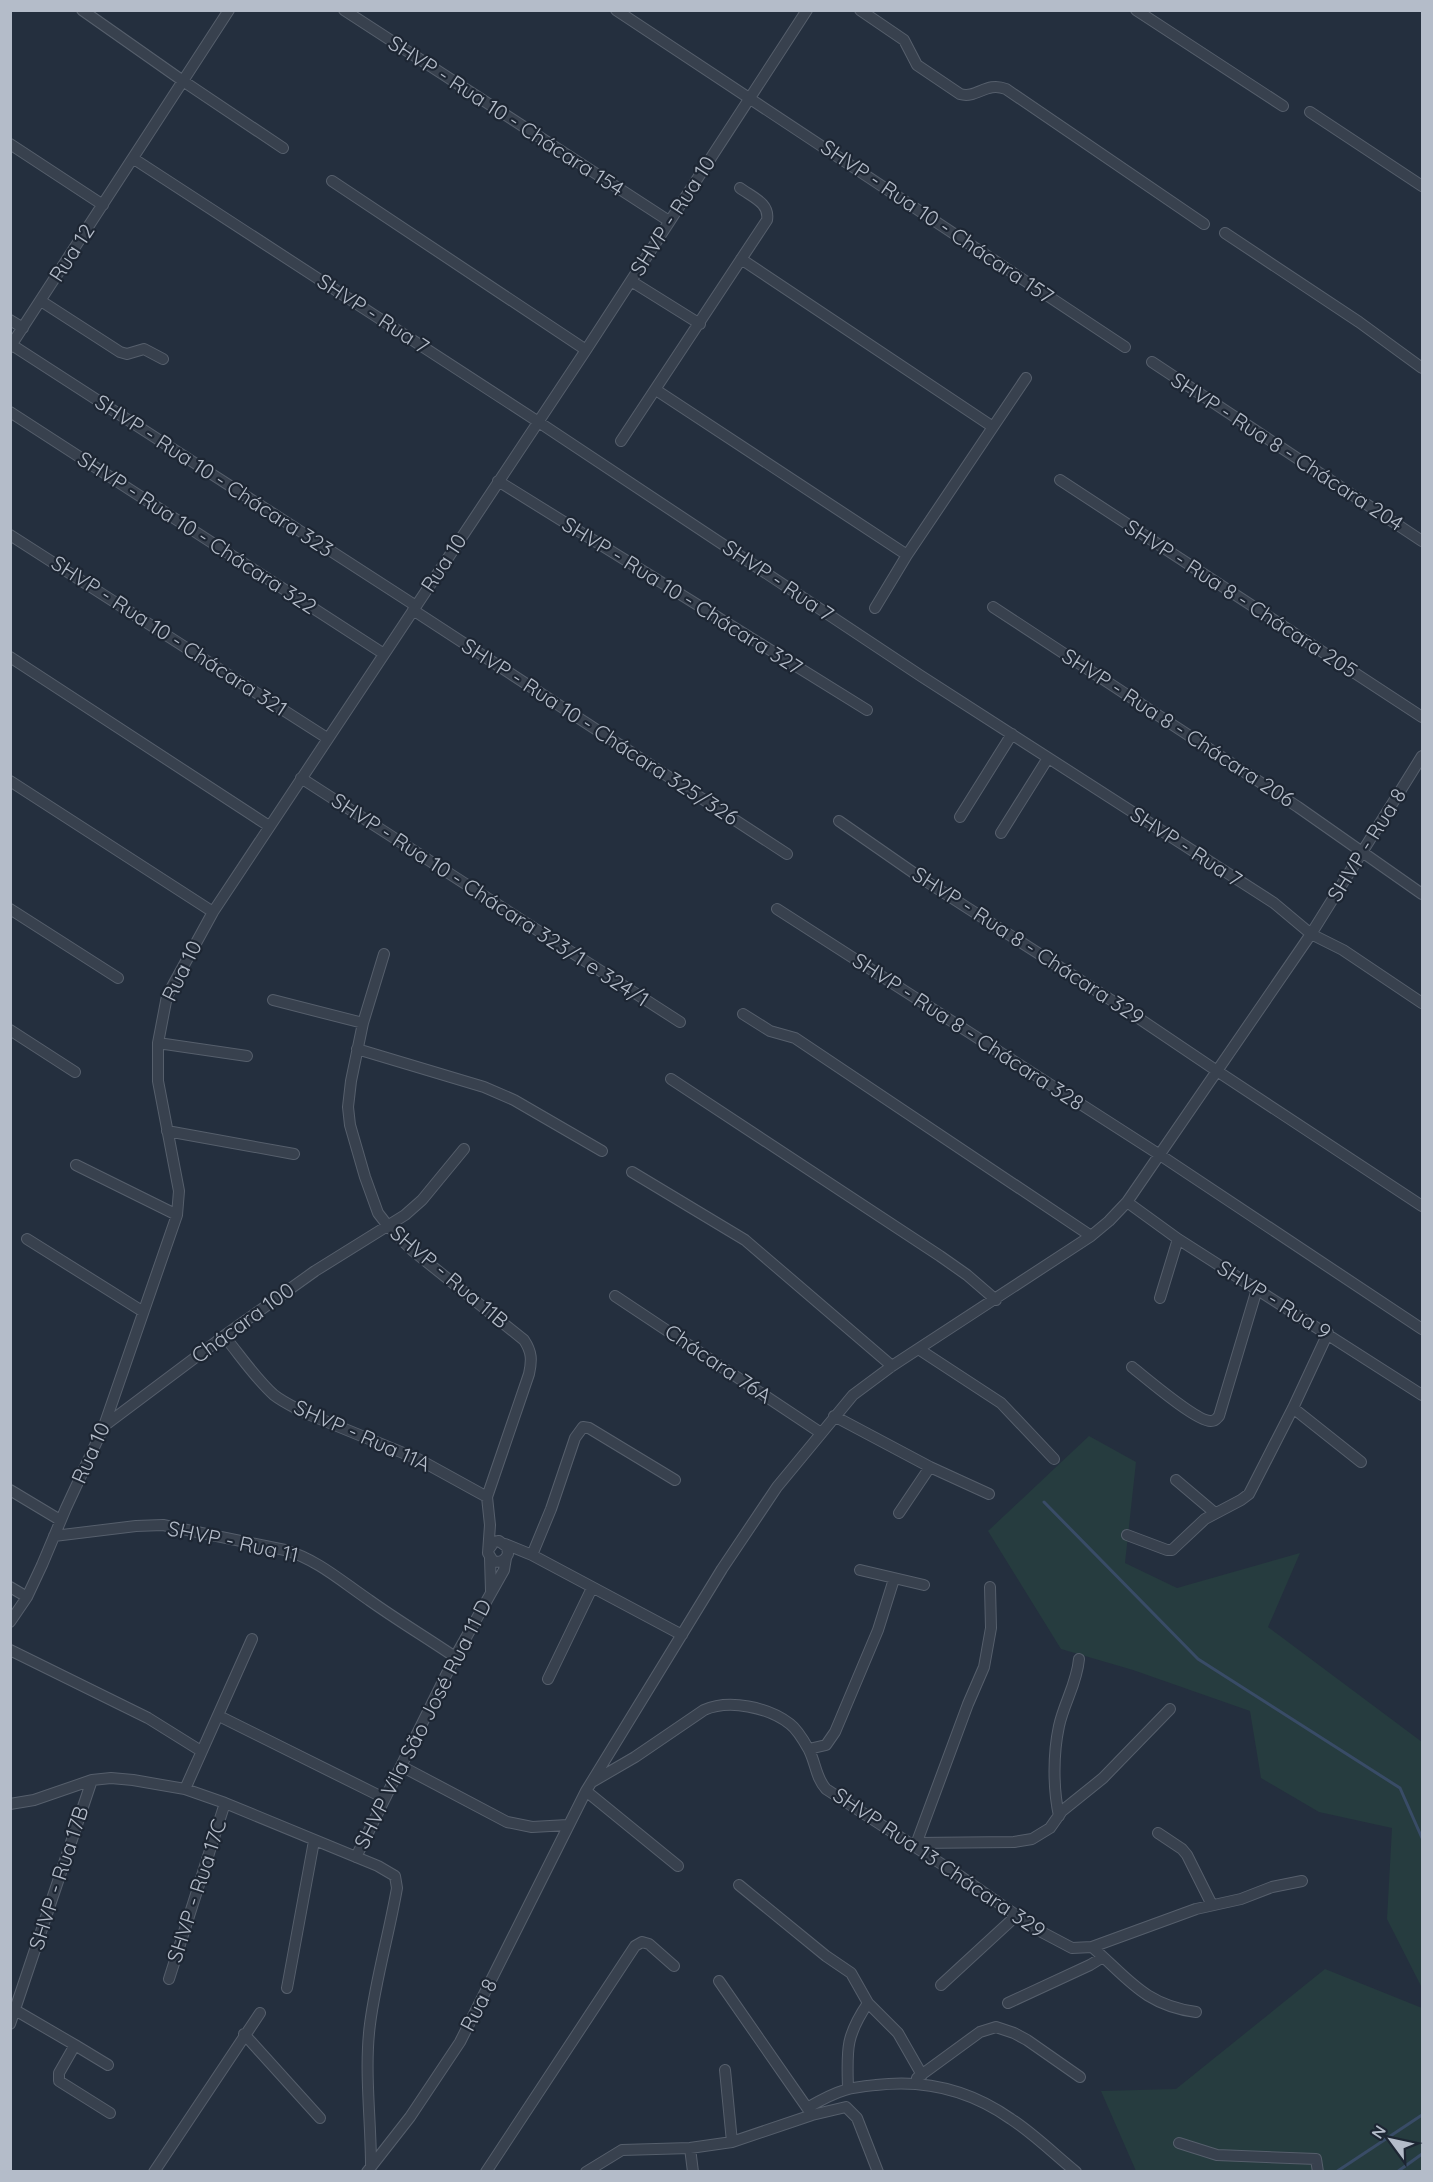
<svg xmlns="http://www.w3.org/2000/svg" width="1433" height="2182" font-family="Quicksand,sans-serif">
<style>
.green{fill:#263c3f}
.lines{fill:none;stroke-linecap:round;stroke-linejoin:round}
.stream{stroke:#394c67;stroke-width:3}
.minor-casing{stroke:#565f6c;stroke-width:12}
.minor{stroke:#38414e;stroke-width:10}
.labels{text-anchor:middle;stroke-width:4.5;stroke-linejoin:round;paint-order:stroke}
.street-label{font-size:21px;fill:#b4bcc9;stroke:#1d2633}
</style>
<rect width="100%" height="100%" fill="#242f3e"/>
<path class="green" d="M1089,1436L1136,1462L1125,1563L1177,1588L1300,1553L1268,1627L1422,1742V1988L1387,1919L1392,1828L1319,1812L1261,1778L1250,1711L1133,1670L1061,1649L988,1531Z
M1325,1969L1422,2008V2171H1136L1101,2091L1176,2089Z"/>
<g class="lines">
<path class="stream" d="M1044,1502L1198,1659L1400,1788L1422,1838
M1336,2172L1422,2115
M1397,2172L1422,2154"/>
<defs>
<path id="minor" d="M82,10L183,81L283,148
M344,10L669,221
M616,10L1125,347
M860,10L904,40L917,65L960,94C977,99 986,81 1006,89L1204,224
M1136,10L1283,106
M1310,112L1422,186
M10,144L103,205
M134,159L537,421L921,676L1274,903L1311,934L1343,950L1422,1003
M332,181L586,350
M1225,233L1359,322L1422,368
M631,281L700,324
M41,301L120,352L127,354L144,349L163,359
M10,320L23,328
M12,345L416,606
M10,347L229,10
M1152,362L1422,541
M656,390L907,555L993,427L741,259
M10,412L384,654
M993,427L1026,378
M621,441L767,220C770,203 752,197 740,188
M1060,480L1422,717
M498,481L867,710
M10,535L327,738
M993,607L1298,807L1422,894
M875,608L907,555
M413,610L787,854
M10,657L269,826
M301,778L680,1022
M10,781L213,912
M960,817L1012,734
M839,821L921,878L1125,1009L1217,1071L1422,1206
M1001,833L1048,758
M10,909L118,978
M777,909L1160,1155L1422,1329
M384,954L363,1023L351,1081L348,1107L350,1125L365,1177L378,1213L388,1226L412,1250L524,1340C532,1352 532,1360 529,1374L487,1497L490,1525L488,1553L493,1561C500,1563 505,1561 508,1554L507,1547L499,1541L494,1542L489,1549
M273,1000L363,1023
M743,1014L770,1031L795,1038L1091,1236
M10,1030L75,1072
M158,1043L247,1056
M357,1049L484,1087L514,1100L602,1151
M671,1079L940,1256L967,1275L996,1300
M167,1131L294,1154
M76,1165L177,1215
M632,1172L745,1240L892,1366
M1127,1202L1178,1239L1422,1395
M27,1239L142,1311
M615,1296L821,1433
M1160,1298L1178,1239
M224,1336C240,1355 255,1378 274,1395C283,1402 294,1407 303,1412L418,1459L487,1497
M920,1350L1001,1403L1054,1459
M1132,1367C1146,1378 1197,1422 1211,1421C1216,1421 1216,1419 1219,1416L1257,1289
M1293,1408L1361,1462
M834,1416L930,1467L989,1494
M104,1426L224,1336L315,1271L405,1215L422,1200L464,1149
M1176,1480L1215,1513
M10,1490L60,1520
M899,1513L930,1467
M1127,1535L1167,1550H1172L1205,1519L1241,1500L1249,1494L1293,1408L1328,1333
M54,1536L136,1526L163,1525L285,1550C318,1560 341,1581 369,1600C397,1620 427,1638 455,1657
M505,1544L532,1555L682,1635
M532,1555L551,1509L575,1438L583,1427L589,1428L675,1480
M490,1558L491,1591
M860,1570L924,1585
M10,1587L27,1597
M10,1622L27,1597L42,1565L66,1508L104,1426L177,1215L179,1191L158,1081V1043L167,996L213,912L586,350L807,10
M10,1650L148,1718L201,1751
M548,1679L592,1588
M219,1716L384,1798
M809,1749L826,1745L835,1732L878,1630L894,1579
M401,1766L507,1822L532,1827L568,1825
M592,1782L635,1757L704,1710C729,1699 768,1707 790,1724C798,1730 804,1741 809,1750C816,1764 816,1778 826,1789L960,1876L1036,1929L1072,1948L1092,1947L1196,1909L1241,1899L1272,1887L1302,1881
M185,1789L252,1639
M586,1791L678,1866
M10,1804L34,1800L92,1780L111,1778L133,1780L185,1789L225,1803L378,1866L395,1876L397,1888C389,1934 376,1978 370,2024C364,2070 371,2119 371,2166
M1059,1816C1053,1788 1053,1754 1059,1726C1064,1703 1077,1683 1079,1659
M1158,1833L1182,1849L1187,1855L1212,1905
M916,1843L1014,1842L1032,1839L1050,1828L1062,1811L1103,1778L1170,1709
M915,1847L968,1704L984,1667L991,1628L990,1587
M356,1857L455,1657L504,1570L506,1558
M739,1885L826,1956L851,1973L868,2003L898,2033L922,2075
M1092,1947C1128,1978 1144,2005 1196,2012
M169,1979L225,1803
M719,1981L810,2112
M941,1985L1016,1916
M287,1988L314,1841
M1008,2003L1090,1965L1103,1957
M15,2010L75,2045L59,2073V2081L110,2113
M10,2024L92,1780
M244,2034L320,2118
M75,2045L108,2065
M725,2070L732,2142
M917,2078L980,2032L996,2027L1014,2033L1027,2040L1080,2077
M848,2089C847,2050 845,2037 868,2003
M807,2108C819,2101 831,2094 845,2090C855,2087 866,2086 876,2085C926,2079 970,2090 1011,2119C1034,2134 1054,2154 1076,2172
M1179,2143L1217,2155L1316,2159L1318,2172
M690,2148L693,2172
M154,2172L260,2013
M367,2172L410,2117L460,2042L586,1791L722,1569L777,1487L853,1395L892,1366L1091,1236L1109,1221L1127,1202L1311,934L1422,756
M486,2172L635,1946L642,1942L649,1944L674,1966
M586,2172L622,2150L690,2148L732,2142L812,2115L846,2107L857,2118L878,2172"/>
</defs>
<use href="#minor" class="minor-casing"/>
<use href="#minor" class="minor"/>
</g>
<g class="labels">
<g class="street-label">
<text transform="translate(506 116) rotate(33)" y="7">SHVP - Rua 10 - Chácara 154</text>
<text transform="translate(673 216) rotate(-57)" y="7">SHVP - Rua 10</text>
<text transform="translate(937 222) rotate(34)" y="7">SHVP - Rua 10 - Chácara 157</text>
<text transform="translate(72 253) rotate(-57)" y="7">Rua 12</text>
<text transform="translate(373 314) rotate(33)" y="7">SHVP - Rua 7</text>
<text transform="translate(1287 452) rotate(33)" y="7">SHVP - Rua 8 - Chácara 204</text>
<text transform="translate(214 476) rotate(33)" y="7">SHVP - Rua 10 - Chácara 323</text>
<text transform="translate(197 533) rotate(33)" y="7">SHVP - Rua 10 - Chácara 322</text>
<text transform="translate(444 563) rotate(-57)" y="7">Rua 10</text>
<text transform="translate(778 581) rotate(34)" y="7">SHVP - Rua 7</text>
<text transform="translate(682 596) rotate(32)" y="7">SHVP - Rua 10 - Chácara 327</text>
<text transform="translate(1241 599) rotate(33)" y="7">SHVP - Rua 8 - Chácara 205</text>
<text transform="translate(169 636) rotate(33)" y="7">SHVP - Rua 10 - Chácara 321</text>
<text transform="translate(1178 728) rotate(33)" y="7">SHVP - Rua 8 - Chácara 206</text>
<text transform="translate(600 732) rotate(33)" y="7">SHVP - Rua 10 - Chácara 325/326</text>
<text transform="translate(1367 845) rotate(-58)" y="7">SHVP - Rua 8</text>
<text transform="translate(1186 847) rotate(33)" y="7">SHVP - Rua 7</text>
<text transform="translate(490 900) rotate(33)" y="7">SHVP - Rua 10 - Chácara 323/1 e 324/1</text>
<text transform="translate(1028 946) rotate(33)" y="7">SHVP - Rua 8 - Chácara 329</text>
<text transform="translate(182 971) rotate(-64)" y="7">Rua 10</text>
<text transform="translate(968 1032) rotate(33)" y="7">SHVP - Rua 8 - Chácara 328</text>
<text transform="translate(449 1277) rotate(40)" y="7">SHVP - Rua 11B</text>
<text transform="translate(1274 1300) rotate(32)" y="7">SHVP - Rua 9</text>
<text transform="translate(243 1323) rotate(-36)" y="7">Chácara 100</text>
<text transform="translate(718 1364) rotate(34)" y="7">Chácara 76A</text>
<text transform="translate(362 1436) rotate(24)" y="7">SHVP - Rua 11A</text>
<text transform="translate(91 1453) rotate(-66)" y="7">Rua 10</text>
<text transform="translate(233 1542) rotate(12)" y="7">SHVP - Rua 11</text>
<text transform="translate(423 1724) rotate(-63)" y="7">SHVP Vila São José Rua 11 D</text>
<text transform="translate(939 1863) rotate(34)" y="7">SHVP Rua 13 Chácara 329</text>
<text transform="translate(59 1878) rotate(-72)" y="7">SHVP - Rua 17B</text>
<text transform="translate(197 1891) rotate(-72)" y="7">SHVP - Rua 17C</text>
<text transform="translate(479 2005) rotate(-63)" y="7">Rua 8</text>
</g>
</g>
<rect width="1433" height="2182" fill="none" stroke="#b4bcc9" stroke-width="24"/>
<g transform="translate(1391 2140) rotate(303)" stroke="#1d2633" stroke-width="4.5" paint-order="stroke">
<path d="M0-4.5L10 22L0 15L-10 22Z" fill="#b4bcc9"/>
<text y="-9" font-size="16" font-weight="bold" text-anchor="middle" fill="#b4bcc9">N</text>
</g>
</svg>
